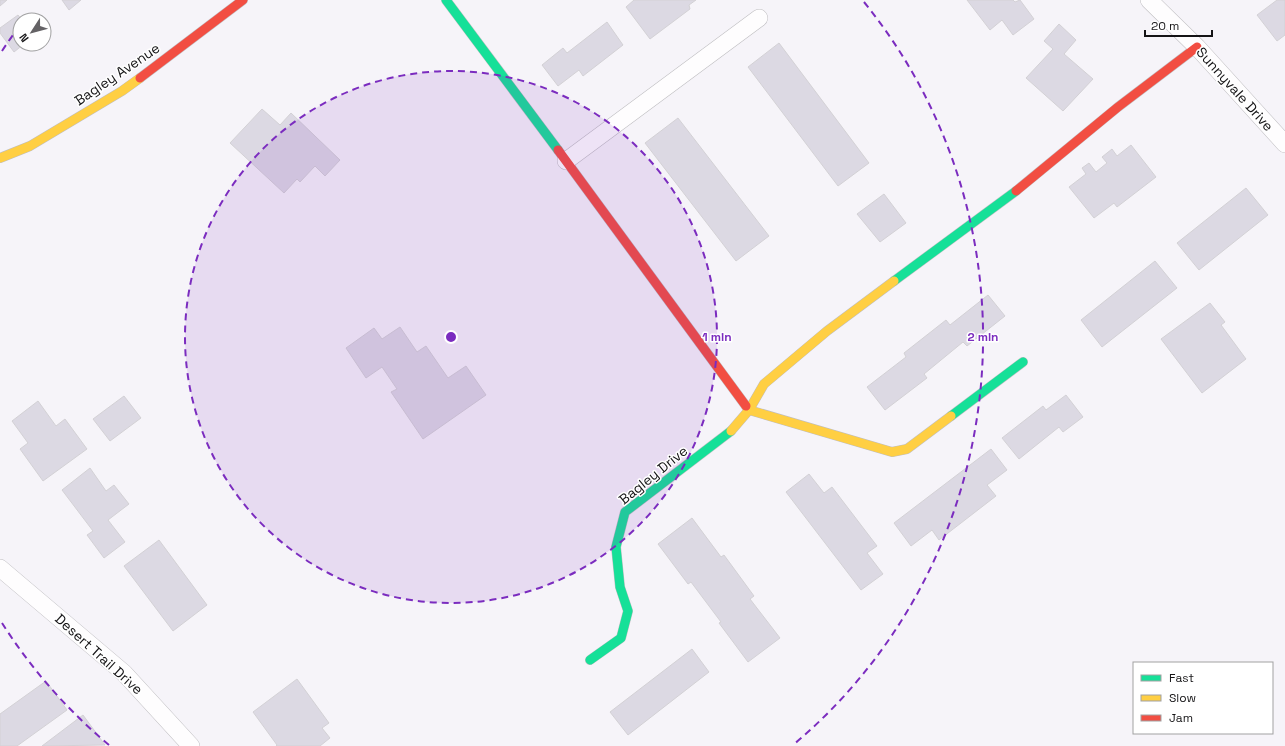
<svg xmlns="http://www.w3.org/2000/svg" width="1285" height="746" font-family="'Space Grotesk',sans-serif">
<style>
.building{fill:#dcd9e3;stroke:#d3d1d5}
.lines{fill:none;stroke-linecap:round;stroke-linejoin:round}
.street-casing{stroke:#bfbec1;stroke-width:18}
.fast-casing{stroke:#bfbec1;stroke-width:10}
.slow-casing{stroke:#bfbec1;stroke-width:10}
.jam-casing{stroke:#bfbec1;stroke-width:10}
.street{stroke:#fefdfe;stroke-width:17}
.fast{stroke:#16e098;stroke-width:9}
.slow{stroke:#ffcf43;stroke-width:9}
.jam{stroke:#f24e42;stroke-width:9}
.ring{fill:none;stroke:#7b2cbf;stroke-width:2;stroke-dasharray:7 5}
.labels{text-anchor:middle;stroke-width:3;stroke-linejoin:round;paint-order:stroke}
.street-label{font-size:14px;fill:#151416;stroke:#fff}
.centre{fill:#7b2cbf;stroke:#fff;stroke-width:2}
.ring-label{font-size:12px;text-anchor:middle;font-weight:bold;fill:#7b2cbf;stroke:#fff;stroke-width:3;stroke-linejoin:round;paint-order:stroke}
</style>
<rect width="100%" height="100%" fill="#f6f4f9"/>
<path class="building" d="M0,0H7L0,6Z
M62,0H81L69,10Z
M634,0H696L689,5L690,9L650,39L626,7Z
M967,0H1013L1015,2L1020,0L1034,19L1013,35L1002,20L990,30Z
M1277,0H1285V35L1277,41L1257,15Z
M18,15L22,20H20V44H24L14,52L0,33V28Z
M607,22L623,45L583,76L579,70L558,86L542,65L563,48L567,53Z
M1059,24L1076,40L1064,54L1093,79L1063,111L1026,78L1053,49L1044,41Z
M779,43L869,163L838,186L748,67Z
M262,109L280,125L291,113L340,160L325,176L315,166L300,182L297,179L284,193L230,143Z
M678,118L769,236L736,261L645,143Z
M1131,145L1156,177L1117,207L1114,203L1094,218L1069,187L1086,174L1082,168L1089,163L1096,172L1107,163L1102,157L1112,149L1117,156Z
M1246,188L1268,215L1199,270L1177,243Z
M884,194L906,223L880,242L857,214Z
M1155,261L1177,288L1102,347L1081,320Z
M988,295L1005,316L967,346L963,342L924,374L927,378L885,410L867,387L906,357L904,353L946,320L950,325Z
M1210,303L1225,322L1221,325L1246,359L1202,393L1161,339Z
M400,327L417,352L426,346L448,378L466,366L486,395L423,439L391,392L397,389L382,367L366,378L346,348L374,328L382,339Z
M1066,395L1083,417L1063,432L1059,427L1019,459L1002,438L1043,406L1046,410Z
M124,396L141,418L110,441L93,419Z
M38,401L56,426L65,419L87,449L43,481L20,449L28,443L12,421Z
M991,449L1007,470L987,485L996,496L939,540L932,530L911,546L894,523Z
M90,468L106,491L114,485L129,504L108,520L125,542L104,558L87,535L93,531L62,490Z
M809,474L824,493L832,487L877,546L867,553L883,574L861,590L786,492Z
M692,518L721,557L724,555L754,596L750,599L780,638L748,662L719,623L721,622L691,582L688,584L658,544Z
M159,540L207,605L173,631L124,566Z
M692,649L709,672L628,735L610,712Z
M297,679L329,723L322,728L330,738L320,746H276L277,745L253,712Z
M46,681L67,710L17,746H0V714Z
M83,715L105,745L42,746Z"/>
<g class="lines">
<defs>
<path id="street" d="M1149,0L1197,47L1285,144
M566,161L759,18
M0,568L124,673L191,746"/>
<path id="fast" d="M446,0L558,150
M894,281L1016,191
M951,416L1023,362
M590,660L621,638L628,611L620,587L616,547L625,512L731,431"/>
<path id="slow" d="M0,158L30,146L122,91L140,78
M746,406L749,410L892,452L907,449L951,416
M731,431L749,410L764,384L827,331L894,281"/>
<path id="jam" d="M140,78L243,0
M558,150L746,406
M1016,191L1118,107L1197,47"/>
</defs>
<use href="#street" class="street-casing"/>
<use href="#fast" class="fast-casing"/>
<use href="#slow" class="slow-casing"/>
<use href="#jam" class="jam-casing"/>
<use href="#street" class="street"/>
<use href="#fast" class="fast"/>
<use href="#slow" class="slow"/>
<use href="#jam" class="jam"/>
</g>
<circle cx="451" cy="337" r="266" fill="#7b2cbf" fill-opacity=".12"/>
<g class="ring">
<circle cx="451" cy="337" r="266"/>
<path d="M109 745A532 532 0 0 1 2 623M2 51A532 532 0 0 1 18 28M864 2A532 532 0 0 1 793 745"/>
</g>
<g class="labels">
<g class="street-label">
<text transform="translate(117 74) rotate(-34)" y="5">Bagley Avenue</text>
<text transform="translate(1235 89) rotate(48)" y="5">Sunnyvale Drive</text>
<text transform="translate(653 475) rotate(-39)" y="5">Bagley Drive</text>
<text transform="translate(99 654) rotate(42)" y="5">Desert Trail Drive</text>
</g>
</g>
<circle cx="451" cy="337" r="6" class="centre"/>
<g class="ring-label">
<text x="717" y="341">1 min</text>
<text x="983" y="341">2 min</text>
</g>
<rect x="1133" y="662" width="140" height="72" fill="#ffffff" stroke="#a1a1a2"/>
<rect x="1141" y="675" width="20" height="6" fill="#16e098" stroke="#a1a1a2"/>
<text x="1169" y="682" font-size="12" fill="#151416">Fast</text>
<rect x="1141" y="695" width="20" height="6" fill="#ffcf43" stroke="#a1a1a2"/>
<text x="1169" y="702" font-size="12" fill="#151416">Slow</text>
<rect x="1141" y="715" width="20" height="6" fill="#f24e42" stroke="#a1a1a2"/>
<text x="1169" y="722" font-size="12" fill="#151416">Jam</text>
<g transform="translate(32 32) rotate(234)"><circle r="19" fill="#ffffff" stroke="#a1a1a2"/>
<path d="M0-3L7 15L0 10L-7 15Z" fill="#646265"/>
<text y="-6" font-size="11" font-weight="bold" text-anchor="middle" fill="#151416">N</text>
</g>
<path d="M1145 30v6h67v-6" fill="none" stroke="#151416" stroke-width="2"/>
<text x="1151" y="30" font-size="12" fill="#151416" stroke="#ffffff" stroke-width="3" paint-order="stroke">20 m</text>
</svg>
